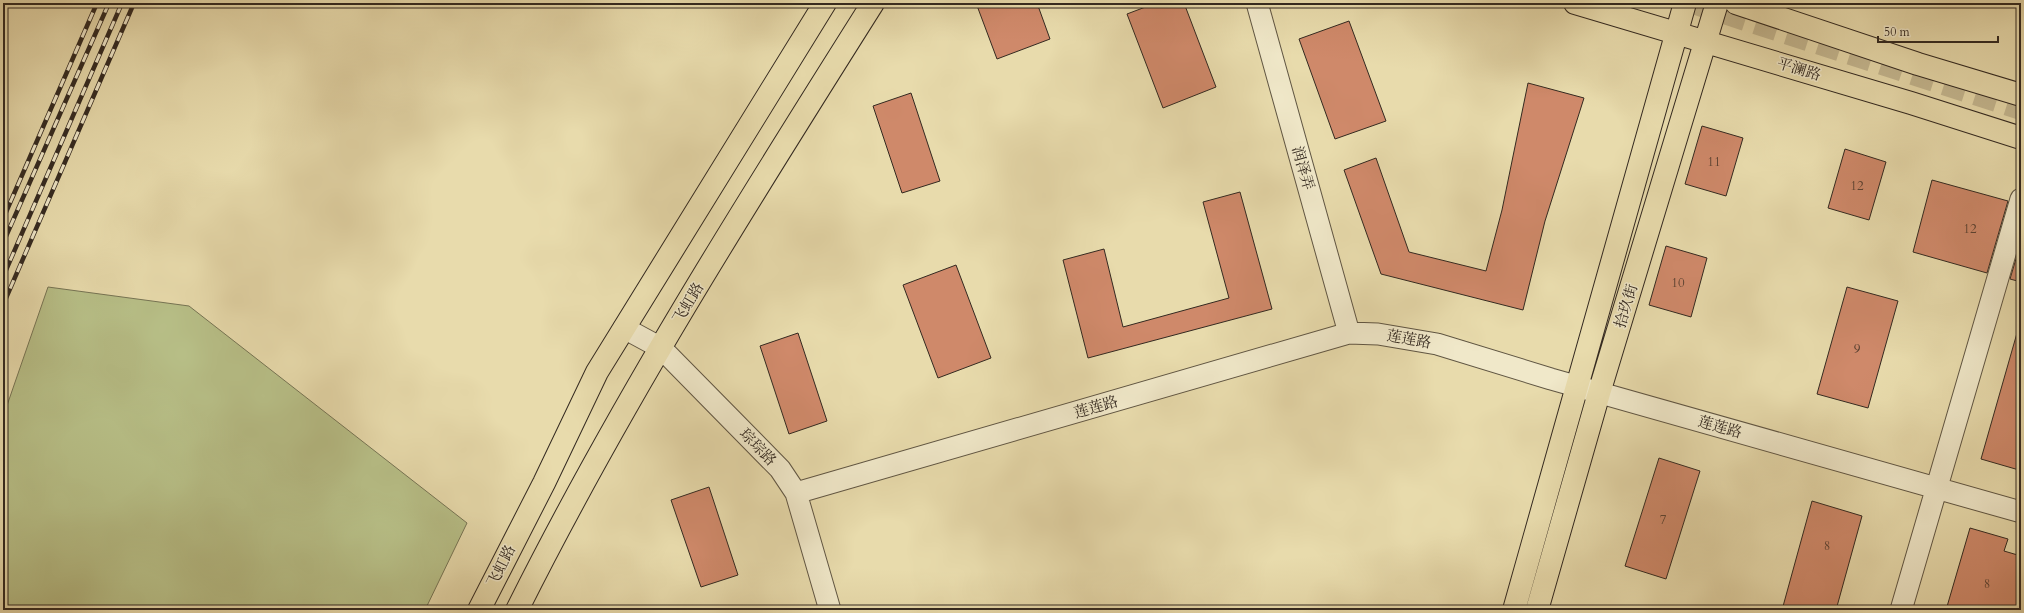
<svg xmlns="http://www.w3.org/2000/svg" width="2024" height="613" font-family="Cardo,'Noto Serif SC',serif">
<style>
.green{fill:#b8c088;stroke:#767454}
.building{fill:#cf896a;stroke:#332920}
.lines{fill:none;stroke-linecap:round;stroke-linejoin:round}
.major-tunnel{stroke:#c4b790;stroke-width:22;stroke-dasharray:22 11;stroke-linecap:butt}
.minor-casing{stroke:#605643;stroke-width:23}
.major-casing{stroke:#332920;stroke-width:24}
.minor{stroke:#f0e8c9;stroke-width:21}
.major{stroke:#e8dbac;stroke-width:22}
.rail-casing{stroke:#332920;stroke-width:4.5}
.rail{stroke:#f0e8c9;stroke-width:3;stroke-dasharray:9;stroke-linecap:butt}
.labels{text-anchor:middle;stroke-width:3;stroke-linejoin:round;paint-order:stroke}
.number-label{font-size:13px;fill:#5a4132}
.street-label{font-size:15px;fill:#332920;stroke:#f0e8c9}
</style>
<rect width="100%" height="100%" fill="#e8dbac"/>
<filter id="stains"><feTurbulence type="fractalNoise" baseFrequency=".005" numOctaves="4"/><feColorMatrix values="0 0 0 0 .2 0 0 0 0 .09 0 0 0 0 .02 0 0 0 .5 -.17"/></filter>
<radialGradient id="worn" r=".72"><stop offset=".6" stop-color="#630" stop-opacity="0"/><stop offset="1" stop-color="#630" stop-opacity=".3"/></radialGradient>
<path class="green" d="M48,287L189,306L467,523L425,610H3V417Z"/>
<path class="building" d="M976,3H1037L1050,39L997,59Z
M1156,3H1184L1216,87L1163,108L1127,14Z
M1349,21L1386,121L1335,139L1299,39Z
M1528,83L1584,98L1545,221L1523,310L1381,274L1344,170L1376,158L1409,252L1486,271L1502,210Z
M911,93L940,181L902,193L873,106Z
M1702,126L1743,138L1726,196L1685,184Z
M1845,149L1886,162L1869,220L1828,208Z
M1932,180L2008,201L1987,273L1913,252Z
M1240,192L1272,309L1088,358L1063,260L1104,249L1123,327L1229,298L1203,202Z
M2021,242V282L2010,279Z
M1666,246L1707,258L1691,317L1649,305Z
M956,265L991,358L938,378L903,285Z
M1847,287L1898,301L1868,408L1817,394Z
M798,333L827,421L789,434L760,346Z
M2017,333H2021V462L2019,470L1981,459Z
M1659,458L1700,471L1666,579L1625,566Z
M709,487L738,575L701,587L671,500Z
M1812,501L1862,516L1836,610H1782Z
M1970,528L2008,539L2004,551L2021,556V610H1946Z"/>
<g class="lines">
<path class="major-tunnel" d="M1693,3L2021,109"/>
<defs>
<path id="minor" d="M1257,3L1349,333
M624,328L661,348L780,469L796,493L830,610
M796,493L1349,333L1378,334L1437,344L1551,379L2021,512
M1901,610L2021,199"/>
<path id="major" d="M1575,3L1911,103L2021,138
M1736,3L1918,64L2021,95
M479,610L544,483L597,372L825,3
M517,610C622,400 748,201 873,3
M1514,610L1685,3
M1537,610L1599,393L1717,3"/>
</defs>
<use href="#minor" class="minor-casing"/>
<use href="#major" class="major-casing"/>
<use href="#minor" class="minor"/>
<use href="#major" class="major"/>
<defs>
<path id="rail" d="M3,219L97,3
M3,243L109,3
M3,277L122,3
M3,305L134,3"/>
</defs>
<use href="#rail" class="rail-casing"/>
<use href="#rail" class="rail"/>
</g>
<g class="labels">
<g class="number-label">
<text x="1714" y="166">11</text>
<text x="1857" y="190">12</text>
<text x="1970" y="233">12</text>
<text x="1678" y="287">10</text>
<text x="1857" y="353">9</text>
<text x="1663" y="524">7</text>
<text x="1827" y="550">8</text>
<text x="1987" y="588">8</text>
</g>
<g class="street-label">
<text transform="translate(1799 69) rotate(17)" y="5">平澜路</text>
<text transform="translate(1303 168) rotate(74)" y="5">润泽弄</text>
<text transform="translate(688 303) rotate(-59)" y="5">飞虹路</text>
<text transform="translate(1626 306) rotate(-73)" y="5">拾玖街</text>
<text transform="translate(1409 339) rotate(10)" y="5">莲莲路</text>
<text transform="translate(1096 407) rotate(-16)" y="5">莲莲路</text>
<text transform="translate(1720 427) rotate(16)" y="5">莲莲路</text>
<text transform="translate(758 447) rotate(46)" y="5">琮琮路</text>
<text transform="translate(501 566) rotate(-63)" y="5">飞虹路</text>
</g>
</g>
<rect width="2024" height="613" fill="none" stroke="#e8dbac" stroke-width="16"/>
<rect x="4" y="4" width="2016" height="605" fill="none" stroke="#332920" stroke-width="2"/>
<rect x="8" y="8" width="2008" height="597" fill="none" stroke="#332920"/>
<path d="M1878 36v6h120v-6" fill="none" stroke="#332920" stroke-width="2"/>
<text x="1884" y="36" font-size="12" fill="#332920" stroke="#f0e8c9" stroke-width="3" paint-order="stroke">50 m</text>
<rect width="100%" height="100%" filter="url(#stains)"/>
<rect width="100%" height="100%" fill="url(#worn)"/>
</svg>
